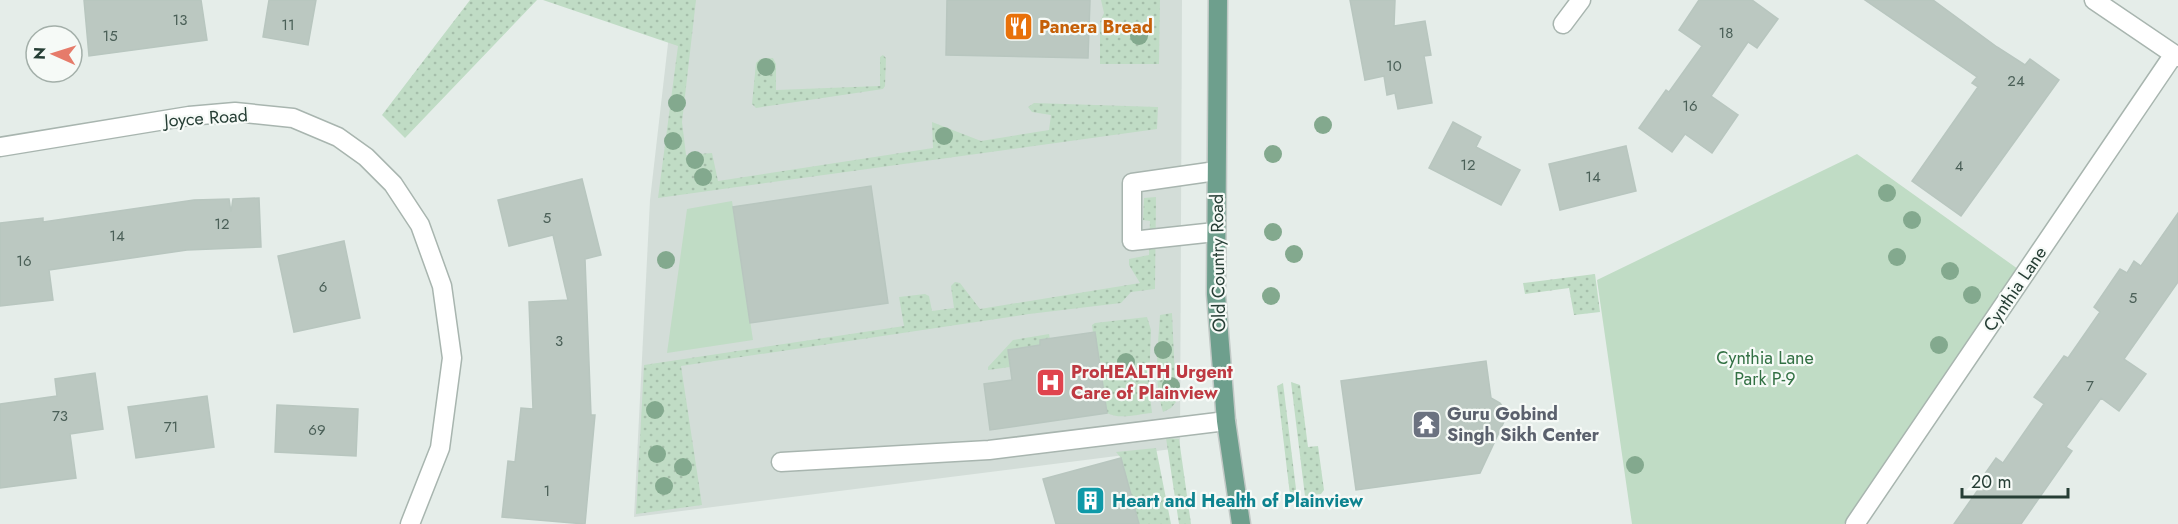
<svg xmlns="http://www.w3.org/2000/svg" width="2178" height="524" font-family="Jost,sans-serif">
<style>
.built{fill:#d3ddd8}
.grass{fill:url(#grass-dots)}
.park{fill:#c0dcc5}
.building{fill:#bbc8c1;stroke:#b8c6bf;stroke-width:1.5}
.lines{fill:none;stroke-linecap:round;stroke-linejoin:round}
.service-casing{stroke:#a8b5af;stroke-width:21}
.minor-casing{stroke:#a8b5af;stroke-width:21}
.primary-casing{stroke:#c2c9c6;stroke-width:21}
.service{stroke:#fff;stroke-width:18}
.minor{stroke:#fff;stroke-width:18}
.primary{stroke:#6e9f8d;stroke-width:18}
.tree{fill:#83a98e}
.labels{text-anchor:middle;stroke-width:4.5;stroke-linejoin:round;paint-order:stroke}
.number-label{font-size:15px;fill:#4b6058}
.food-label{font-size:18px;font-weight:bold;fill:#c56008;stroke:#f6faf7;text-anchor:start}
.street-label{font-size:18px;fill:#263e35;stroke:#f6faf7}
.park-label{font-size:18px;fill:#337144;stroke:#f6faf7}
.health-label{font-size:18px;font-weight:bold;fill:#be3a42;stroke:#f6faf7;text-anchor:start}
.worship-label{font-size:18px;font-weight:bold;fill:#5b616d;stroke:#f6faf7;text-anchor:start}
.culture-label{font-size:18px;font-weight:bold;fill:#0d838f;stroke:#f6faf7;text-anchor:start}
</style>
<defs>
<pattern id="grass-dots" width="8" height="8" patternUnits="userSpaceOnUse" patternTransform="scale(1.5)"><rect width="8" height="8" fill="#c0dcc5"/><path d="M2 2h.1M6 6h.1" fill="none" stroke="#a5beaa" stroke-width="1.8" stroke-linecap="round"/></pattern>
</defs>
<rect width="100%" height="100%" fill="#e5ede9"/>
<path class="built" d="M673,0H1182L1180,448L634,517L650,200Z"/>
<path class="grass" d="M470,0H537L405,138L382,115Z
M543,0H696L682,122L686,155L712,153L718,181L933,148L932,122L981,141L1049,130L1051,115L1032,112L1028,107L1034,103L1158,107L1157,129L658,198L678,46Z
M1101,0H1160L1159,64H1100V22L1104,13Z
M883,55L886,58L885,86L883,89L756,108L752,104L756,63L760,59L773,58L776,64V90L880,86V57Z
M1156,197L1155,289L1131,292L1121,303L1029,314L681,366L702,505L636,514L644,365L904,326L899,297L925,294L929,296L932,311L954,308L951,286L955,282L960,283L980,309L1140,283L1129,265V259L1149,255L1150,221L1143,220L1144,198Z
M1595,274L1600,312L1574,315L1569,288L1525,294L1523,283Z
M1172,313L1176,402L1171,408L1163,412C1153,378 1158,348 1160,315Z
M1147,317L1151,330L1149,386L1152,413C1138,414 1119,420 1107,413L1095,333H1093L1092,325L1095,323Z
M1049,334L1050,339L1040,345L1008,350L1010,367L988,370V367L1013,340Z
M1291,382L1300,385L1308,447L1318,446L1324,490L1321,494L1305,496Z
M1283,383L1297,497L1290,495L1277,386Z
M1166,438L1179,439L1191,524H1179Z
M1156,448L1171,524H1139L1121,458L1116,452Z"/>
<path class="park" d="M1857,154L2018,269L1844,524H1632L1597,280Z
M732,201L753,340L667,353L687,209Z"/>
<path class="building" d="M84,0H201L207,40L89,56Z
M269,0H316L308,45L263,37Z
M947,0H1090L1088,58L946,55Z
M1350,0H1395L1394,26L1425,21L1431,55L1424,56L1432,103L1398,109L1395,93L1387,95L1384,76L1365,80Z
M1699,0H1752L1778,19L1757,48L1748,42L1711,96L1738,115L1712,153L1685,134L1672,152L1639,128L1666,90L1669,92L1702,46L1679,30Z
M1865,0H1933L1997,47L2025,65L2030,59L2059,80L1961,216L1912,181L1978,87L1972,83L1977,77Z
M1453,122L1481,137L1476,147L1520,170L1501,205L1429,168Z
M1626,146L1636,191L1560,210L1549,164Z
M582,179L601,255L585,259L591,415H595L585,524L502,517L508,461L515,462L521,408L533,409L529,302L568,300L553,235L509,246L498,200Z
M871,186L888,303L750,323L733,207Z
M259,198L261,247L187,250L49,270L53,300L0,306V223L43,218V222L194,200L229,199L231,212L233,199Z
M2178,213V282L2124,359L2146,374L2119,411L2101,398L2066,447L2072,451L2021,524H1954L1980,487L1977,485L1996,458L2003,463L2044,404L2034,397L2064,356L2068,358L2100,312L2094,307L2120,269L2127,273L2134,261L2141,266Z
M344,241L360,318L294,332L278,256Z
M1095,332L1107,413L990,430L984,384L1012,380L1008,350L1040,345V340Z
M1486,361L1491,398L1500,403L1508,413L1480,473L1356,490L1341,381Z
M95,373L103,429L70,434L76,478L0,488V404L57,396L55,379Z
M207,396L214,447L136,458L128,407Z
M277,405L358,409L356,456L275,452Z
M1121,458L1139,524H1056L1043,479Z"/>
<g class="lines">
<defs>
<path id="service" d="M1215,232L1132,241V183L1216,171
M781,462L989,450L1226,421"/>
<path id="minor" d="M2094,0L2178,57
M1563,24L1581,0
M0,147L189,116L235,112L293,118L338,137L366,157L393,184L420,225L442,286L452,358L440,448L410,524
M1855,524L2174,54"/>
<path id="primary" d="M1218,0L1216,294L1226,421L1241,524"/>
</defs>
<use href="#service" class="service-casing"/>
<use href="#minor" class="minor-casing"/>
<use href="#primary" class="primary-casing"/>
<use href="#service" class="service"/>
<use href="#minor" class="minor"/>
<use href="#primary" class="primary"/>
</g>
<g class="tree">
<circle cx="1139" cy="36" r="9"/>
<circle cx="766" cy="67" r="9"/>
<circle cx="677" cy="103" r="9"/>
<circle cx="1323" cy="125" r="9"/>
<circle cx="944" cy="136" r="9"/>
<circle cx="673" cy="141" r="9"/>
<circle cx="1273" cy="154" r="9"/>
<circle cx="695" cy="160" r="9"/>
<circle cx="703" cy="177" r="9"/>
<circle cx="1887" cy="193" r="9"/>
<circle cx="1912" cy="220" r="9"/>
<circle cx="1273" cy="232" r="9"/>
<circle cx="1294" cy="254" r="9"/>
<circle cx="1897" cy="257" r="9"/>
<circle cx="666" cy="260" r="9"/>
<circle cx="1950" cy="271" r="9"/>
<circle cx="1972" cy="295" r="9"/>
<circle cx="1271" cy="296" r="9"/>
<circle cx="1939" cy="345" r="9"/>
<circle cx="1163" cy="350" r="9"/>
<circle cx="1126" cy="362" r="9"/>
<circle cx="1171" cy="386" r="9"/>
<circle cx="655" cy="410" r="9"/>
<circle cx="657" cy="454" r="9"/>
<circle cx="1635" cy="465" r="9"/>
<circle cx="683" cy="467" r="9"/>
<circle cx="664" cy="486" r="9"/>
</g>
<defs>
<symbol id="restaurant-square" viewBox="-11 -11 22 22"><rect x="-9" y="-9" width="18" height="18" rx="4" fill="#e8710a" stroke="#f6faf7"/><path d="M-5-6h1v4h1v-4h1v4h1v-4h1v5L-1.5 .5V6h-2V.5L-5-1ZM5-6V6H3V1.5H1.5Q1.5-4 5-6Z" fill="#fff"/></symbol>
<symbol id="hospital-square" viewBox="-11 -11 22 22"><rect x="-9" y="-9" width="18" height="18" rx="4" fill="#e0444e" stroke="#f6faf7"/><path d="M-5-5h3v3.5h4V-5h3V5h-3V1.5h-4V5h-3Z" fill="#fff"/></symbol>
<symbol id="temple-square" viewBox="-11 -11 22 22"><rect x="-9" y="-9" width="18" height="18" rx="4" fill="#6b7280" stroke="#f6faf7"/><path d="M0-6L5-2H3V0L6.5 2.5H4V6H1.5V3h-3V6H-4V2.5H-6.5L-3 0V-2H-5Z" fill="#fff"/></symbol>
<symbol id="building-square" viewBox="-11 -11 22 22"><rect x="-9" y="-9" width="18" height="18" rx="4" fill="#0f9aa8" stroke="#f6faf7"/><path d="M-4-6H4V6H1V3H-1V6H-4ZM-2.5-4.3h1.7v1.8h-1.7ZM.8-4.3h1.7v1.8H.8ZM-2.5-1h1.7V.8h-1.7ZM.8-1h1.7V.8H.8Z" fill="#fff"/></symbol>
</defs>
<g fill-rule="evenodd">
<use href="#restaurant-square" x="1002" y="10" width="33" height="33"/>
<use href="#hospital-square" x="1034" y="366" width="33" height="33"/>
<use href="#temple-square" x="1410" y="408" width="33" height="33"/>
<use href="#building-square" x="1074" y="484" width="33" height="33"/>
</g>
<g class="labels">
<g class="number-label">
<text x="180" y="25">13</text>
<text x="288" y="30">11</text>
<text x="1726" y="38">18</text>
<text x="110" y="41">15</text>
<text x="1394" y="71">10</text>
<text x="2016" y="86">24</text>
<text x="1690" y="111">16</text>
<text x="1468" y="170">12</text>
<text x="1959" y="171">4</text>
<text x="1593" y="182">14</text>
<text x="547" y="223">5</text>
<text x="222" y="229">12</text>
<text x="117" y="241">14</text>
<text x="24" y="266">16</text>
<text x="323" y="292">6</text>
<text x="2133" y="303">5</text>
<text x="559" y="346">3</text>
<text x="2090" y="391">7</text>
<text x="60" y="421">73</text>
<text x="171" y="432">71</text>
<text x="317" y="435">69</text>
<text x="547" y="496">1</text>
</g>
<g class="food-label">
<text x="1039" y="33">Panera Bread</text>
</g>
<g class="street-label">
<text transform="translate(206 118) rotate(-4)" y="6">Joyce Road</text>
<text transform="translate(1218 263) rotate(-91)" y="6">Old Country Road</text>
<text transform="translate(2015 289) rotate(-56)" y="6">Cynthia Lane</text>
</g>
<g class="park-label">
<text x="1765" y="364">Cynthia Lane<tspan x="1765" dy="21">Park P-9</tspan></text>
</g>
<g class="health-label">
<text x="1071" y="378">ProHEALTH Urgent<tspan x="1071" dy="21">Care of Plainview</tspan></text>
</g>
<g class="worship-label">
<text x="1447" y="420">Guru Gobind<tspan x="1447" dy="21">Singh Sikh Center</tspan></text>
</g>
<g class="culture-label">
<text x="1112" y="507">Heart and Health of Plainview</text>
</g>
</g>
<g transform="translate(54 54) rotate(273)"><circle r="28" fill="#f6faf7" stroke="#a3afa9" stroke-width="1.5"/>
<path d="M0-4.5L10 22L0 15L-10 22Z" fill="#e67b6a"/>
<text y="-9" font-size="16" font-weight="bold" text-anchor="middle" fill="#263e35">N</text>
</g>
<path d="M1962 488v9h106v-9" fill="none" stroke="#263e35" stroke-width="3"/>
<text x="1971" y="488" font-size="18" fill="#263e35" stroke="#f6faf7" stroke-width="4.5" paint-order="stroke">20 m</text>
</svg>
